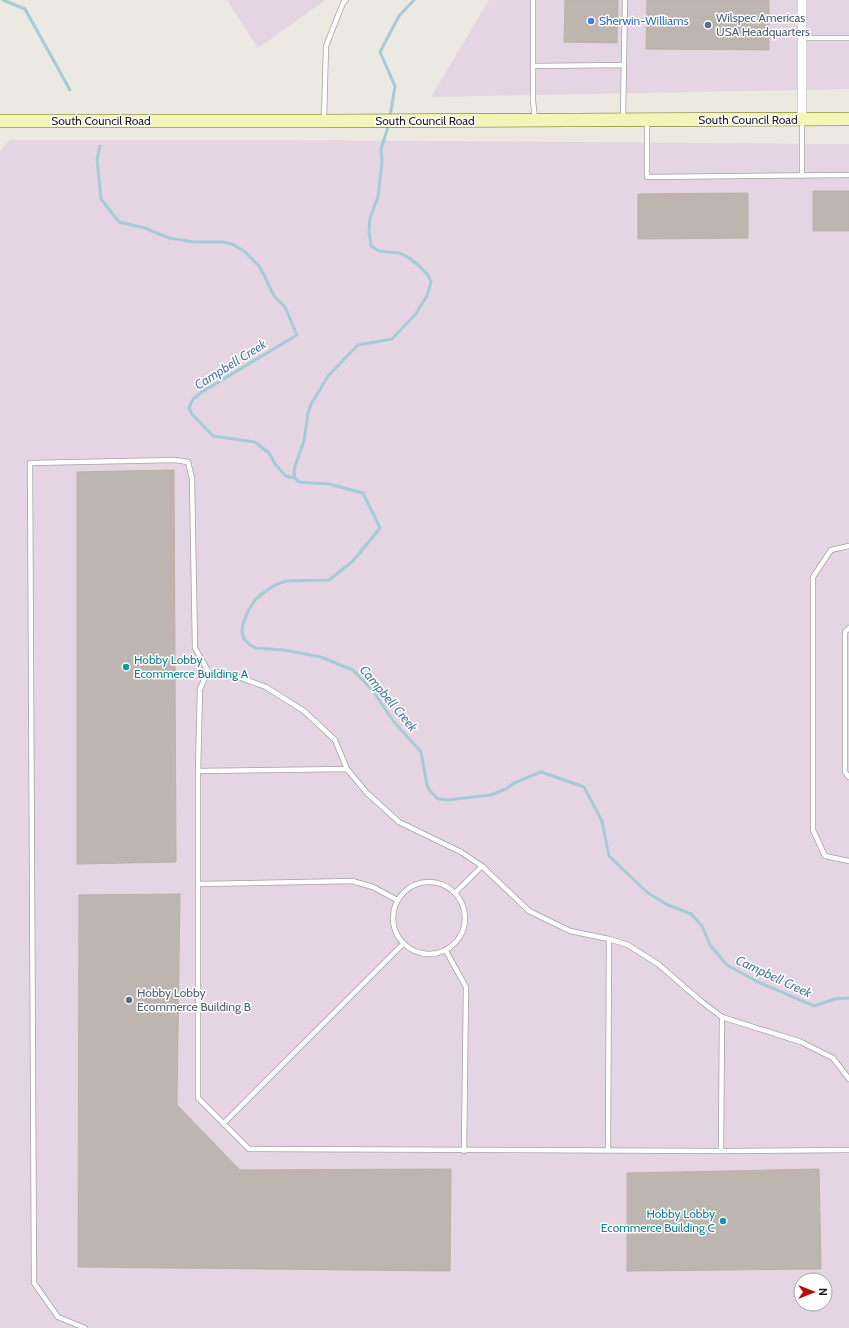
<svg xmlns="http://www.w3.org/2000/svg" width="849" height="1328" font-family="Cabin,sans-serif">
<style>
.industrial{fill:#e5d4e2;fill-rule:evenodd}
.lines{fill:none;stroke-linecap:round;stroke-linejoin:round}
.stream{stroke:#a4ccd8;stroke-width:3}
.building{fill:#bdb5af;stroke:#bdb0a5}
.service-casing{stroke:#a3a3a3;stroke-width:6}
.minor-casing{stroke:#a3a3a3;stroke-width:10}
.secondary-casing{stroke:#606a0b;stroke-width:14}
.service{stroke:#fff;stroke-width:4.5}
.minor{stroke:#fff;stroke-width:9}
.secondary{stroke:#f2f5b7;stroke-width:13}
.shop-dot{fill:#3f7fe0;stroke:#fff;stroke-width:1.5}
.service-dot{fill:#5c6f8a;stroke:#fff;stroke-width:1.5}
.culture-dot{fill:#0f9aa8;stroke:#fff;stroke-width:1.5}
.labels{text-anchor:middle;stroke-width:3;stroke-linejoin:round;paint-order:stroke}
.service-label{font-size:12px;fill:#4e5e75;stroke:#fff;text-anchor:start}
.shop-label{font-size:12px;fill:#366cbe;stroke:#fff;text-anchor:start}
.street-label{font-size:12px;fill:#1c1c1c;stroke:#fff}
.culture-label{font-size:12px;fill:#0d838f;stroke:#fff;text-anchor:start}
.water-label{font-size:13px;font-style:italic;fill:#4f7aa4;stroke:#fff}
</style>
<rect width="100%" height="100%" fill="#ece9e2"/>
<path class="industrial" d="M227,0H326L258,48Z
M489,0H849V89L431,97Z
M10,140H287L849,144V1328H0V151ZM801,1280H825V1304H801Z"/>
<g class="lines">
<path class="stream" d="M3,0L25,9L70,90
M390,117L395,86L380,52L399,16L414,0
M100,146L97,159L101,199L119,222L145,228L169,238L194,242H223L232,244L244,251L259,266L264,275L274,296L285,307L297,335L202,392L193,399L189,408L192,414L213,436L255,442L269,453L275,464L286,476L295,478L299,482L329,484L363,493L380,528L353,561L329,580L286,581L275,585L263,593L255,600L248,611L243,624L242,632L244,639L250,645L256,648L284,650L321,657L353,670L373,691L394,722L421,752L427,785L430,791L438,799L448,800L491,795L506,789L514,783L541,772L584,787L602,821L609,856L648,893L666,904L691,914L702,926L710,945L727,965L758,982L814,1006L835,999L849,998
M295,478L294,473L295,466L304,441L308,413L311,404L328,376L358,345L392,339L415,315L427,296L431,282L428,275L419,266L408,257L399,253L379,251L371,246L369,231L370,218L378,197L382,162L381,149L389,124"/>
</g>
<path class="building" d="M565,0H618L617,43L564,42Z
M647,0H769V50L646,49Z
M813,191H849V231H813Z
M748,193V238L638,239V194Z
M174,470L176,862L77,864V472Z
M180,894L177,1105L240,1170L451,1169L450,1271L78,1267L79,895Z
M819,1169L821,1269L627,1271V1173Z"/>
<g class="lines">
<defs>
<path id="service" d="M533,0V101L535,119
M802,38H849
M533,66L623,65
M623,118L625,0
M324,120L326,46L343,3L346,0
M647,121V177L849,175
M802,121V176
M849,546L831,550L813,577V830L825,856L849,861
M849,628L845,632V772L849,777
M208,671L200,689L198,771V1098L249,1149L721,1151L849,1150
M198,771L347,769
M393 918a36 36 0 1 1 72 0a36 36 0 1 1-72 0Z
M199,884L352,881L373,887L397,900
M455,893L482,866
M446,951L466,987L464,1151
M223,1124L403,944
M608,1150L609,939
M721,1151L722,1017
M85,1328L58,1317L34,1283L30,463L175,460L188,462L192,478L195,648L208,671L230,674L266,687L304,711L335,740L347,769L367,793L399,822L461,852L482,866L529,911L570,931L609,939L628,945L658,964L702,1002L722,1017L801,1042L833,1058L849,1079"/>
<path id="minor" d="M802,120V0"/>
<path id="secondary" d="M0,121H324L849,119"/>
</defs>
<use href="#service" class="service-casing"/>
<use href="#minor" class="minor-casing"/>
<use href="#secondary" class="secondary-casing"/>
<use href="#service" class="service"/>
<use href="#minor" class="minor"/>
<use href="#secondary" class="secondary"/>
</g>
<circle class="shop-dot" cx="591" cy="21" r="4"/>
<g class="service-dot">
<circle cx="708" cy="25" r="4"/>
<circle cx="129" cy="1000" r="4"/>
</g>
<g class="culture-dot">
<circle cx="126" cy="667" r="4"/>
<circle cx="723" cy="1221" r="4"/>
</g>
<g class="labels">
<g class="service-label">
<text x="716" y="22">Wilspec Americas<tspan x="716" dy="14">USA Headquarters</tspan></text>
<text x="137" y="997">Hobby Lobby<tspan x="137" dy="14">Ecommerce Building B</tspan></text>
</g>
<g class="shop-label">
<text x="599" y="25">Sherwin-Williams</text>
</g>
<g class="street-label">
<text x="748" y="124">South Council Road</text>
<text x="101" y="125">South Council Road</text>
<text x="425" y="125">South Council Road</text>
</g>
<g class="culture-label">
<text x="134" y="664">Hobby Lobby<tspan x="134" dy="14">Ecommerce Building A</tspan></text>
<text x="715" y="1218" text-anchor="end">Hobby Lobby<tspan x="715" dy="14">Ecommerce Building C</tspan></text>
</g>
<g class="water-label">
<text transform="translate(230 364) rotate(-32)" y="5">Campbell Creek</text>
<text transform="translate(389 698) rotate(50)" y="5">Campbell Creek</text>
<text transform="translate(774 976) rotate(25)" y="5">Campbell Creek</text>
</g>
</g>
<g transform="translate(813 1292) rotate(90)"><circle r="19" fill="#ffffff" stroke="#a4a4a4"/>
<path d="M0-3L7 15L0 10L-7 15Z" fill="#bb0c0d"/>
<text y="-6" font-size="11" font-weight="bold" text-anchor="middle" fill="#1c1c1c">N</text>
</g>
</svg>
